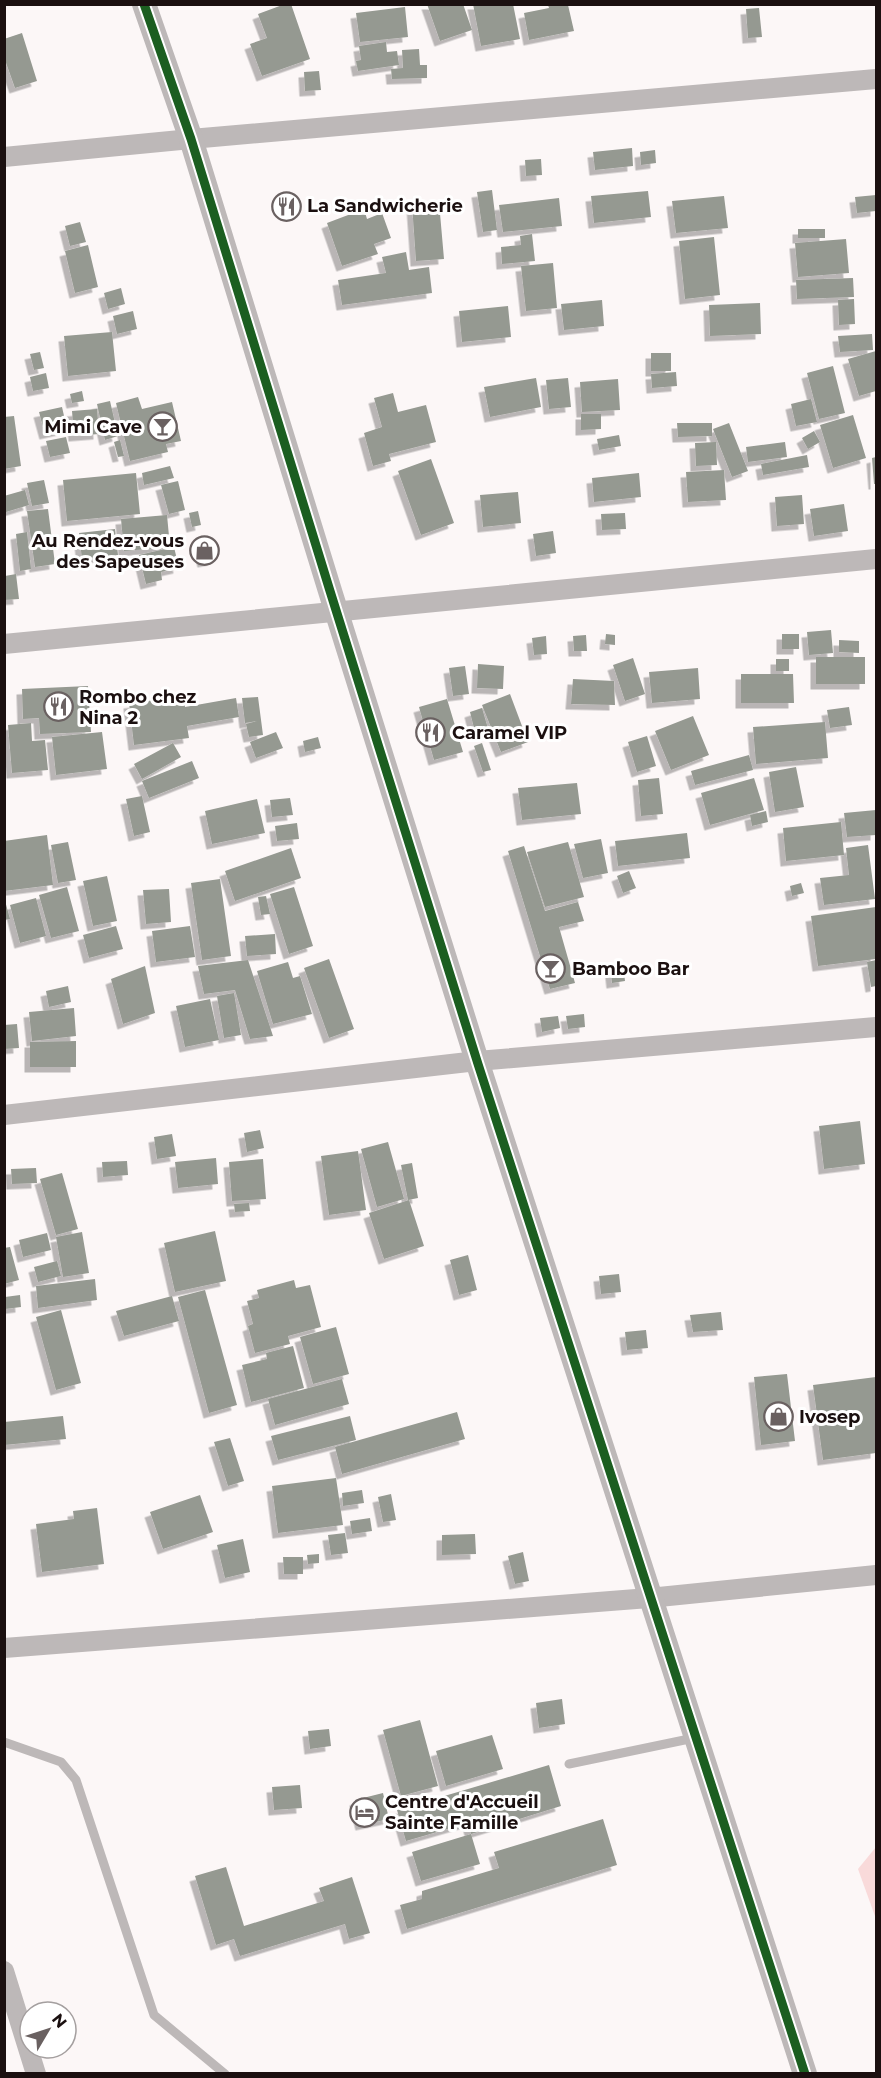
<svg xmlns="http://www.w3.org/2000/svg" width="881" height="2078" font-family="Montserrat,sans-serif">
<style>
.green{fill:#f9dada}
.building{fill:#959991;filter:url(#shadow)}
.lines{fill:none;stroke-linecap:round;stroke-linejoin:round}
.service{stroke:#bdb8b8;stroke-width:9}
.minor{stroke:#bdb8b8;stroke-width:20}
.tertiary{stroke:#bdb8b8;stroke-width:24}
.cycleway-casing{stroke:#fff;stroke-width:13}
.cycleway{stroke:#1b5e20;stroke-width:9}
.labels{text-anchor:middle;stroke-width:6;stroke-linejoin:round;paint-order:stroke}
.poi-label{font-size:18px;font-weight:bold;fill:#1b1010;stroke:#fff;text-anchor:start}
</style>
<defs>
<filter id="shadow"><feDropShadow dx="-5.5" dy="5.5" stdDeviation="0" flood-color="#0004"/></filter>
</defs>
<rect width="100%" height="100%" fill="#fcf7f7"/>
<path class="green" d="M876,1847V1919L858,1869Z"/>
<path class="building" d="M285,4H291L310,59L262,76L250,44L267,38L258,14Z
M427,4H463L472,30L440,41Z
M473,4H513L520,39L481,46Z
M548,5H568L574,31L529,40L524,13L549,8Z
M405,7L408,37L360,42L356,13Z
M759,8L762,37L748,38L746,9Z
M22,33L37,81L15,88L4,57V39Z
M386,42L387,52L397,51L399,65L358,71L356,61L361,60L359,46Z
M419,49L420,65H427V78L392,79L391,69L403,68L402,50Z
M319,71L321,90L305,91L304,72Z
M632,148L633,166L595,170L593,152Z
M655,150L656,163L641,165L640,152Z
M541,159L542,175L526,176L525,160Z
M492,190L497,230L483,232L477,192Z
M648,191L651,217L594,223L591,196Z
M876,195V211L857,213L855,197Z
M724,196L728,228L676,233L672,201Z
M559,198L562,226L503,232L499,205Z
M439,202L444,259L416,261L412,204Z
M364,209L367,219L382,213L391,238L374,244L378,254L342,266L327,223Z
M80,222L86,242L70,246L65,226Z
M798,229H825V238H798Z
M532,234L535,261L502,264L501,247L521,245L520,236Z
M714,237L720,295L685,299L679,241Z
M846,239L849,273L798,277L795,243Z
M88,245L98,287L75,293L65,251Z
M406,252L409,270L429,267L432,293L342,305L338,280L386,273L382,257Z
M553,263L557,308L526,311L521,266Z
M853,278L854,297L797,299L796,280Z
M121,288L125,304L108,309L104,293Z
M854,299L855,324L839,325L838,300Z
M602,300L604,326L564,330L561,304Z
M760,303L761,334L710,336L709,305Z
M508,306L511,337L462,342L459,311Z
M133,311L137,329L117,334L113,316Z
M112,332L116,371L68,376L64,336Z
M872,334L873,350L840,352L838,336Z
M876,351V391L859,396L848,359Z
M40,352L44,368L34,370L30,354Z
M651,353H671V371H651Z
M833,366L845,413L819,419L807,373Z
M676,372L677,386L652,388L651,374Z
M46,373L49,388L33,391L30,377Z
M536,378L541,407L490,417L484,387Z
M568,378L571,407L549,409L546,380Z
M618,379L620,410L582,412L580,382Z
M82,391L84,401L72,403L70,394Z
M393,393L398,412L426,405L436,442L389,454L391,461L373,466L364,433L382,427L374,398Z
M138,397L142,409L172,402L181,441L166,444L168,452L130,461L116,403Z
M811,399L817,422L796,426L791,404Z
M110,401L118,436L105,440L97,404Z
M62,407L67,429L45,434L39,412Z
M97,409L99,434L74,436L72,411Z
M581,414H601V429L581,430Z
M853,415L866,458L833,468L820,425Z
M14,416L21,466L4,469V417Z
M677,423H712V436L678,437Z
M729,423L748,471L732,477L713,429Z
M814,431L820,442L808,449L802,438Z
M619,435L621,446L599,450L597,439Z
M66,437L70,453L50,457L46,441Z
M120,440L124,456L118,457L114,442Z
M716,442L717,465L696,466L695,443Z
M785,442L787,457L748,462L746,447Z
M807,455L809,467L763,475L761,464Z
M876,457V484H874L872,458Z
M431,459L454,523L421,535L398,471Z
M170,466L174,478L144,485L142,473Z
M724,470L726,500L688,502L686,472Z
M136,473L140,514L67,521L63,480Z
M639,473L641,497L594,502L592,478Z
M44,480L49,503L32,506L27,483Z
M178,481L185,510L169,514L161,485Z
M25,490L29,505L6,512L4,496Z
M518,492L521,523L483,527L480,495Z
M802,495L804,524L777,526L775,497Z
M844,504L848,531L814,536L810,509Z
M48,509L55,564L35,567L27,511Z
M198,511L201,525L192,527L189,513Z
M625,513L626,529L602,530L601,514Z
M167,515L170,547L124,551L121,519Z
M115,529L118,555L82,559L79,533Z
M553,531L556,553L536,556L533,534Z
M27,532L31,569L20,571L16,534Z
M209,543L213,560L203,562L199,545Z
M174,547L179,568L161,572L162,580L146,584L139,555Z
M16,574L19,599L4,600L5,576Z
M831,630L833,653L809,655L807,632Z
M606,634L615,635V645L605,644Z
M782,634H799V649H782Z
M586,635L587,651H574L573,636Z
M546,636L547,654L534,655L532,638Z
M839,640L859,641V653L839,652Z
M816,657H865V684H816Z
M633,658L645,694L625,701L613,665Z
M776,659H789V671H776Z
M478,664L504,666L503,689L477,688Z
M465,666L469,694L453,696L449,668Z
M698,668L700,699L652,703L649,672Z
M741,674H793L794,703H741Z
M573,679L614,681L615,705L571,704Z
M88,686L91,732L40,734L39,718L23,719L22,689Z
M510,694L528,742L501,752L482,705Z
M184,697L185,707L236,698L239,717L187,726L189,738L134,745L129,703Z
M258,697L263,735L249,737L246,724L257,721L245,723L242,698Z
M447,699L463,752L434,760L419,707Z
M849,707L852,725L830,728L827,710Z
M482,708L489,732L476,736L470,712Z
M693,716L709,755L671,770L655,731Z
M825,722L828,758L756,764L753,727Z
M31,723L32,741L45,740L48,770L12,773L8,725Z
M102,732L107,769L56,775L52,737Z
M276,732L283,748L256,758L250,742Z
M647,736L656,766L637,772L628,742Z
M318,737L321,748L305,752L303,741Z
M173,743L181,757L142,779L134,764Z
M482,743L491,770L483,772L474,746Z
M749,755L753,770L695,785L691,771Z
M192,761L199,778L149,798L142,781Z
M796,767L804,807L775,812L769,772Z
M659,778L663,814L641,816L638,780Z
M754,778L764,810L710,825L701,793Z
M577,783L581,814L522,820L518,788Z
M142,796L150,832L134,836L126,799Z
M290,798L293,815L272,817L270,800Z
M257,799L265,833L212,844L205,811Z
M876,810V835L847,837L844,813Z
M766,811L768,822L752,826L750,815Z
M841,822L844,855L786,861L783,828Z
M297,823L299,839L277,841L275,826Z
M687,833L690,858L618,866L615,841Z
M47,835L53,885L4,891V841Z
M601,839L608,873L583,878L574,844Z
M68,842L76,880L58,883L51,845Z
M568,842L584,897L545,907L527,852Z
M868,845L875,899L824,905L820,878L849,875L846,848Z
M524,846L545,911L578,902L584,921L559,927L575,983L550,989L508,851Z
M291,848L301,878L235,901L225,871Z
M629,871L636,888L623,893L617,876Z
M107,876L117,921L93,926L83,881Z
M220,879L231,956L202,960L191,883Z
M801,883L804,893L792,896L790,886Z
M67,887L79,931L51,938L39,895Z
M294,887L313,946L289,954L270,894Z
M169,889L171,922L146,924L143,890Z
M266,896L270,914L261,915L258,897Z
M4,897L10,919L4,920Z
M36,898L46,936L20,943L10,905Z
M876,907V959L818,966L811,916Z
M116,926L123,949L89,958L83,935Z
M190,926L195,957L156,962L152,931Z
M275,934L276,954L247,956L245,936Z
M329,959L354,1029L329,1038L304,968Z
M248,960L273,1036L250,1039L235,990L204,994L198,966Z
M876,960V986L871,987L867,962Z
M288,962L293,978L300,976L312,1014L273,1024L257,971Z
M623,964L625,981L612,983L610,965Z
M145,966L155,1013L123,1024L111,979Z
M68,986L71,1002L49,1007L46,991Z
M234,993L241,1035L224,1038L217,996Z
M210,999L219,1040L185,1047L176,1006Z
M74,1008L76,1036L32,1041L29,1012Z
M584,1014L585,1027L568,1029L566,1016Z
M558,1016L560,1028L542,1032L540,1018Z
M17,1024L19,1048L4,1049V1025Z
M76,1041V1067H30V1042Z
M860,1121L865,1164L824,1169L819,1126Z
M260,1130L264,1148L247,1152L244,1133Z
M172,1134L176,1156L157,1159L154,1137Z
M388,1142L404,1199L377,1207L361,1149Z
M358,1151L366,1210L329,1215L321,1156Z
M216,1158L218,1184L178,1188L175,1162Z
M263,1159L266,1199L232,1201L229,1162Z
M127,1161L128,1175L103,1177L102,1162Z
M412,1163L418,1198L408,1200L401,1165Z
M36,1168L37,1183L12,1184L11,1169Z
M62,1173L78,1229L56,1235L40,1179Z
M409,1200L424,1246L384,1259L369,1213Z
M249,1203L250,1211L235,1212L234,1204Z
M215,1231L226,1281L175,1292L164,1243Z
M82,1232L89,1273L63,1277L56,1237Z
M47,1233L51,1250L23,1257L19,1240Z
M10,1247L19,1280L4,1284V1248Z
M468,1255L477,1290L459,1295L450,1260Z
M57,1261L61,1276L38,1282L34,1267Z
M619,1274L621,1292L601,1294L599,1276Z
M95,1279L97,1300L38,1308L36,1286Z
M294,1280L296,1288L310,1285L321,1327L288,1336L290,1344L255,1353L248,1326L253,1324L247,1301L259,1298L257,1290Z
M205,1290L237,1405L209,1413L178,1297Z
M20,1295L21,1307L5,1309V1297Z
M172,1296L179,1321L124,1336L116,1311Z
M61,1310L81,1383L56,1390L36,1317Z
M721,1312L723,1330L693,1332L690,1315Z
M336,1327L349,1374L313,1384L300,1337Z
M646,1330L648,1348L627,1350L625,1332Z
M293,1346L304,1388L251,1402L242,1365L267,1359L266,1353Z
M787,1374L795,1441L761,1445L754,1377Z
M876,1377V1453L823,1460L813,1385Z
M342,1379L349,1404L275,1425L268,1399Z
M457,1412L465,1439L342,1474L335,1447Z
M63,1416L66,1439L4,1445V1422Z
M350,1416L356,1440L278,1460L271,1436Z
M230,1438L244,1481L228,1486L214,1442Z
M336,1478L343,1525L278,1533L272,1486Z
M362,1490L364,1503L343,1506L342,1493Z
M391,1494L396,1520L383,1522L378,1497Z
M200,1495L213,1532L163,1549L150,1512Z
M97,1508L104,1564L42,1572L36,1524L74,1519L73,1511Z
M370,1518L372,1531L352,1534L350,1521Z
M345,1533L348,1553L331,1555L328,1535Z
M475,1534L476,1554L442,1555V1535Z
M243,1539L250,1572L225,1578L217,1545Z
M523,1552L529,1581L515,1584L508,1556Z
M319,1554V1563L308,1564L307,1555Z
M283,1557H303V1574H284Z
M562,1699L565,1724L539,1728L536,1703Z
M420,1720L438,1786L401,1796L383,1730Z
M329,1729L331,1746L310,1749L308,1731Z
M492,1735L503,1769L446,1786L436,1751Z
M549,1765L561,1806L471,1834L468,1823L406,1841L397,1810Z
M300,1785L302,1808L274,1810L272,1787Z
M383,1793L389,1819L361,1825L355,1800Z
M603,1819L617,1865L407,1929L400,1905L422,1899V1891L499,1868L494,1852Z
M471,1834L480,1864L421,1881L412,1852Z
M226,1867L244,1926L324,1901L319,1888L352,1877L370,1933L349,1939L345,1924L240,1956L234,1939L216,1945L195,1876Z"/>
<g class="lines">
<path class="service" d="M4,1742L61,1762L76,1780L154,2015L225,2074
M569,1764L694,1738"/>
<path class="minor" d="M4,157L191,139L876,79
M4,644L876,559
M4,1115L477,1061L876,1027
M4,1648L649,1598L876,1575
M4,1971L36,2074"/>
<path class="tertiary" d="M144,4L191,139C286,447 380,757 478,1064C585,1402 697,1737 805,2074"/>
<defs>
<path id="cycleway" d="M144,4L191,139C286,447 380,757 478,1064C585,1402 697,1737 805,2074"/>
</defs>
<use href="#cycleway" class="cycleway-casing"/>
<use href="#cycleway" class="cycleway"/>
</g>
<defs>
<symbol id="restaurant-ring" viewBox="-11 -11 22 22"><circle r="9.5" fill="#fff" stroke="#6a6161" stroke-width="1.5"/><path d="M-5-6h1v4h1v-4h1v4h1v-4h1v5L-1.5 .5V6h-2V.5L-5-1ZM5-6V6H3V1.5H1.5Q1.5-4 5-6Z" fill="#6a6161"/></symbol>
<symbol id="bar-ring" viewBox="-11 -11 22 22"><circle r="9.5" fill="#fff" stroke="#6a6161" stroke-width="1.5"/><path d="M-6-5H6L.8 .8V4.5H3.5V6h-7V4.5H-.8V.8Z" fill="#6a6161"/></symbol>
<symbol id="shop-ring" viewBox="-11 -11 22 22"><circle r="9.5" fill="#fff" stroke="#6a6161" stroke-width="1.5"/><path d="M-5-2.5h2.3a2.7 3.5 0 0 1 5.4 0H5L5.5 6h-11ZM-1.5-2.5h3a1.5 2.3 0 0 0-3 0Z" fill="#6a6161"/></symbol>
<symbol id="hotel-ring" viewBox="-11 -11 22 22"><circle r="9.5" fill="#fff" stroke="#6a6161" stroke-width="1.5"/><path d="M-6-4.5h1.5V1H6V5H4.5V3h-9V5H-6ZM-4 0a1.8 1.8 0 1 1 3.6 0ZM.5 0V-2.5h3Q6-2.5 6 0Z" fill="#6a6161"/></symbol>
</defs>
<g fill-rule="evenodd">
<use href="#restaurant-ring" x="270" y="190" width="33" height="33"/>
<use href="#bar-ring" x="146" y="410" width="33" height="33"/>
<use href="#shop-ring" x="188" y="534" width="33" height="33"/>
<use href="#restaurant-ring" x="42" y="690" width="33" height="33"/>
<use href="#restaurant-ring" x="414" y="716" width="33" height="33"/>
<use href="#bar-ring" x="534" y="952" width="33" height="33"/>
<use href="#shop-ring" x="762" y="1400" width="33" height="33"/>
<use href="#hotel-ring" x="348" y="1796" width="33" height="33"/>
</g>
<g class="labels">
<g class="poi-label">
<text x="307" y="212">La Sandwicherie</text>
<text x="142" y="433" text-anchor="end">Mimi Cave</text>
<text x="184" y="547" text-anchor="end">Au Rendez-vous<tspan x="184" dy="21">des Sapeuses</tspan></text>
<text x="79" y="703">Rombo chez<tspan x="79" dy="21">Nina 2</tspan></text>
<text x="452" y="739">Caramel VIP</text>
<text x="572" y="975">Bamboo Bar</text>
<text x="799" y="1423">Ivosep</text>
<text x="385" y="1808">Centre d'Accueil<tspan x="385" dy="21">Sainte Famille</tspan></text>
</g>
</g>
<rect width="881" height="2078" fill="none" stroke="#1b1010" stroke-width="12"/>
<g transform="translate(48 2030) rotate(51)"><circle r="28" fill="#ffffff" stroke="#a49f9f" stroke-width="1.5"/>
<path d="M0-4.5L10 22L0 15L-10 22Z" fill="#6a6161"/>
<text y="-9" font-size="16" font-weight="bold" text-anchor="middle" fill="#1b1010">N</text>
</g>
</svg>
